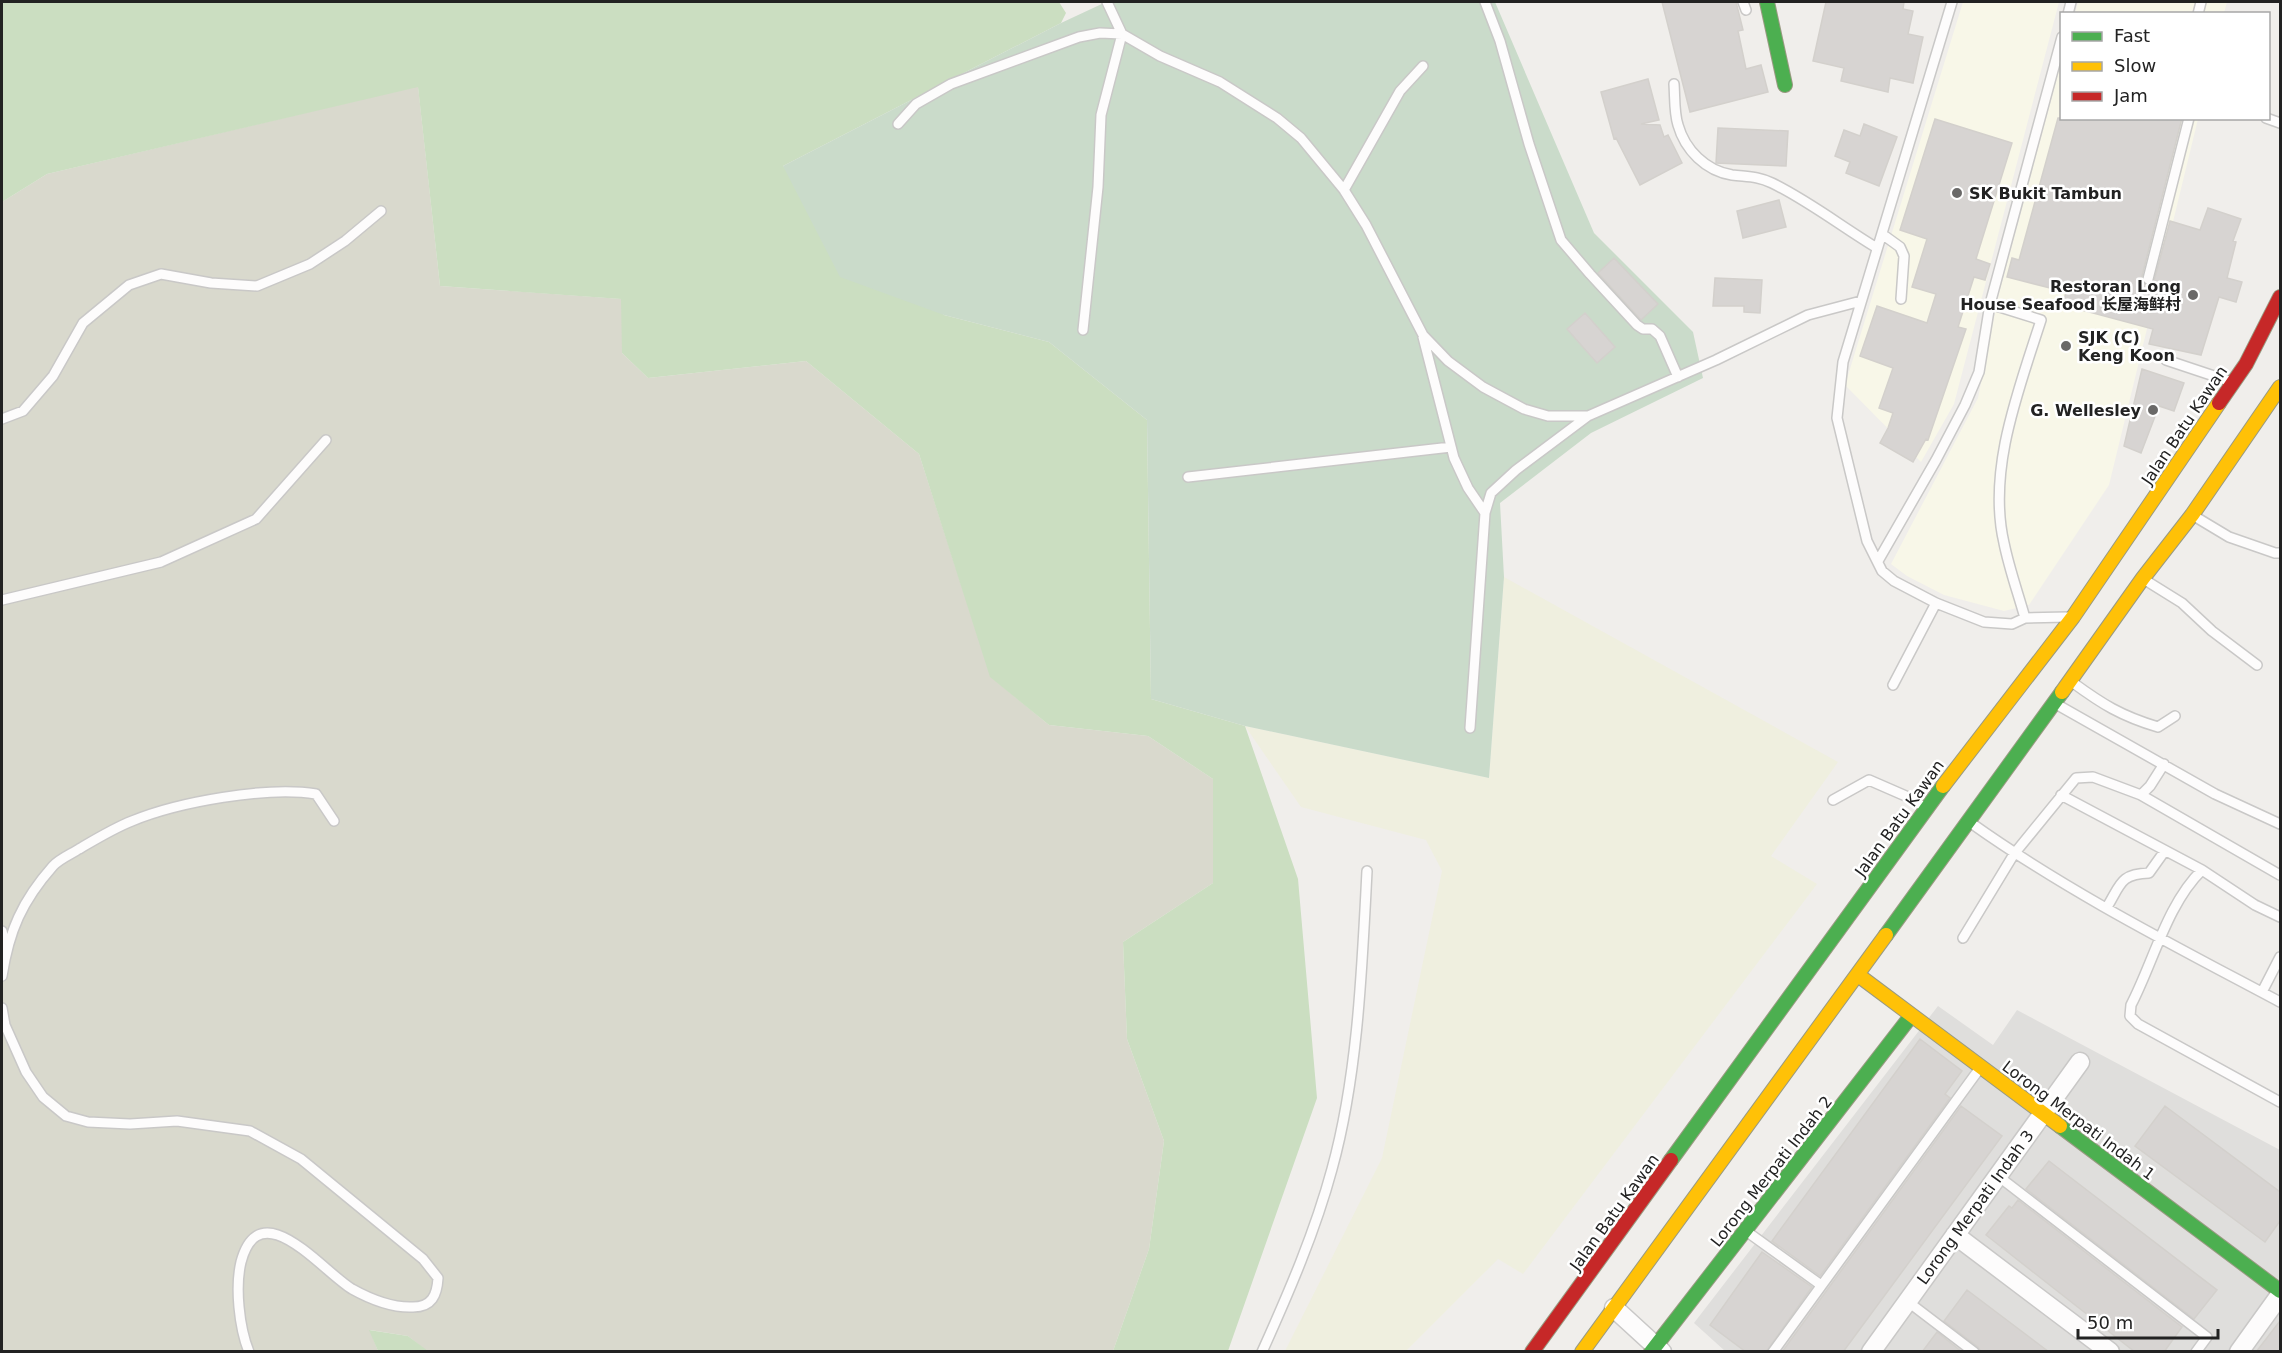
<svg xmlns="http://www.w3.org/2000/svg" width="2282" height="1353" font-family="'DejaVu Sans','Noto Sans SC',sans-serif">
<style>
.residential{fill:#dfdedc}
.education{fill:#f8f7e8}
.construction{fill:#d9d9cd}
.farmland{fill:#efefdf}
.forest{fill:#cbdec1}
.cemetery{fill:#cadbca}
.building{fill:#d7d4d2;stroke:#d3d0cc;stroke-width:1.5}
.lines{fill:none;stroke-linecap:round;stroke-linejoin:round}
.lane-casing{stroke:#c9c8c7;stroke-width:12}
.street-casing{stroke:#c9c8c7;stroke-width:21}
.fast-casing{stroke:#999a82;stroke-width:16}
.slow-casing{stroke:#999a82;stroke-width:16}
.jam-casing{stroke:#999a82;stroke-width:16}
.lane{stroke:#fdfcfc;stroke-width:9}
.street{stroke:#fdfcfc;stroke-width:18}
.fast{stroke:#4caf50;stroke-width:14}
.slow{stroke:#ffc107;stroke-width:14}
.jam{stroke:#c62828;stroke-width:14}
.poi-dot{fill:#6a6968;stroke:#fff;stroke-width:2}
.labels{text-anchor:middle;stroke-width:5;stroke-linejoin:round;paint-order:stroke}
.poi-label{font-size:16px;font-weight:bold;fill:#222;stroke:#fff;text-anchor:start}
.street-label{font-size:16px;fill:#222;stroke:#fff}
</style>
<rect width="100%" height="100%" fill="#f0eeeb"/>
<path class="residential" d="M1938,1006L1993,1045L2017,1010L2280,1150V1351H1725L1694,1323Z"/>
<path class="education" d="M1963,2H2059L1954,404L1921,462L1845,385Z
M2078,2H2227L2224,13L2075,14Z
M2061,63L2062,118L2198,119L2109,485L2029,605L2004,611L1944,595L1907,576L1891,564L1978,398L1999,293Z"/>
<path class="construction" d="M418,86L440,286L622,299V353L648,378L806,361L919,454L991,677L1049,725L1148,736L1213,779V883L1123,942L1127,1039L1164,1141L1149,1249L1113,1351L428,1352L408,1336L370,1330L378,1351L2,1352V202L47,174Z"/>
<path class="farmland" d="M1504,577L1838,762L1771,856L1817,884L1523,1274L1498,1259L1406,1351H1285L1382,1158L1442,871L1426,840L1301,807L1245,726L1489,778Z"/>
<path class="forest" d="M2,2H1059L1066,13L1061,23L783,166L944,315L1049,342L1147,420L1151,699L1245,726L1298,879L1317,1098L1228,1351H1113L1149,1249L1164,1141L1127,1039L1123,942L1213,883V779L1148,736L1049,725L990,677L919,454L806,361L648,378L622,353L621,299L440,286L418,87L47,174L2,202Z
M369,1330L408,1336L428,1351H378Z"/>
<path class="cemetery" d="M1106,2H1495L1594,233L1693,332L1703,378L1591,433L1500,503L1504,577L1489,778L1245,726L1151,699L1147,420L1049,342L944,315L840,277L783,166L1061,23Z"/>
<path class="building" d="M1662,2H1736L1743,30L1738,31L1746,69L1761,65L1768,92L1690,112Z
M1826,2H1904L1903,9L1913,11L1908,34L1923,37L1913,83L1890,78L1888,92L1841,81L1844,68L1813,61Z
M1648,79L1659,120L1641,124L1660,125L1664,137L1668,135L1682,163L1640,185L1616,138L1614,139L1601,92Z
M2058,118H2182L2141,280L2147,286L2154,281L2170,221L2200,230L2208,208L2241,219L2233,241L2236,242L2227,278L2242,282L2236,302L2219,297L2201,355L2149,344L2153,329L2063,305L2066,292L2007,277L2012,258L2019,260Z
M1935,119L2012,143L1976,259L1990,264L1985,280L1974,277L1958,327L1966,329L1928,440L1926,439L1913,462L1880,443L1888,428L1893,413L1879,408L1893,368L1860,356L1877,306L1927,323L1936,294L1912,287L1927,239L1900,230Z
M1864,124L1897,137L1879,186L1846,173L1850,162L1835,156L1844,130L1860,136Z
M1718,128L1788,131L1786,166L1716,163Z
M1779,200L1786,227L1743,238L1737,211Z
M1614,258L1658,304L1641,320L1598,273Z
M1715,278L1762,280L1760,313L1744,312V306H1713Z
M1585,313L1615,347L1597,363L1567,329Z
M2142,369L2184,383L2174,411L2159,406L2141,453L2124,446Z
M1920,1039L1962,1071L1945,1094L1950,1098L1820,1276L1772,1241Z
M1961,1106L2002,1136L1843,1352H1782Z
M2165,1106L2280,1192V1221L2265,1242L2135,1146Z
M2049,1161L2217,1290L2194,1319L2026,1189Z
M2018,1200L2182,1327L2164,1352H2135L1986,1235L2009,1206L2012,1208Z
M1762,1252L1812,1287L1766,1352H1746L1710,1325Z
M1967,1290L2049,1352H1981L1978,1347L1944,1321Z
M2280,1321V1352H2256Z
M1937,1332L1962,1352H1922Z"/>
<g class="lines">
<defs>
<path id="lane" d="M1485,2L1500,41L1529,144L1561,240L1590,274L1637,325L1643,329H1652L1660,336L1678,377
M1743,2L1746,10
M1952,2L1843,362L1837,418L1867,541L1882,571L1894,581L1936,603L1984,622L2012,624L2025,618
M2068,14L2071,2
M2198,14L2201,2
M1674,84C1675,97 1674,113 1678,125C1685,150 1706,171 1732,175C1748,177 1757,176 1772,183C1809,201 1842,227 1877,248
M2266,118L2280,123
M898,124L916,104L951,84L1079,37L1100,33L1122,34L1160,56L1220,82L1277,118L1301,138L1344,190L1366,225L1423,335L1448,361L1483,387L1524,409L1548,416H1588L1716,360L1808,315L1861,301
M1344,190L1400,91L1423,66
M1882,234L1900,247L1904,256L1901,299
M2148,279L2189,118
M1990,304L2041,320C2019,389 1987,470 2004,543C2009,568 2018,593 2025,618L2068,617
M1083,330L1098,187L1101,115L1122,34L1107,2
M1423,337L1454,458L1468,488L1485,513
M2166,360L2232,382
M2,419L23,411L53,376L83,323L129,285L161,274L211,283L257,286L310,264L345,241L381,211
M1188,477L1451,447
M2194,516L2229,537L2275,553H2280
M1878,561L1936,460L1965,405L1979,372L1990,304L2062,37
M2145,580L2182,603L2212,631L2257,665
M2,600L161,562L256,519L326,440
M2072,682C2102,704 2121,716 2158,727L2175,716
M1893,685L1936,603
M2056,704L2215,794L2280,824
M1470,728L1485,513L1491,493L1516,470L1588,416
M2061,795L2202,870
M2141,795L2280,875
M1833,800L1869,780L1908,797L1924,807
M1971,823C2068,892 2175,946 2280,1002
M2107,907C2121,884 2120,874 2149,873L2164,852
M2280,917L2255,905L2202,870C2167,904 2153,963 2131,1005L2130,1016L2138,1024L2280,1102
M2,931L6,949
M1963,938L2014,854L2076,778L2093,777L2141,795L2150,786L2164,764
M2,976C9,931 22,901 53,866C59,859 71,854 79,849C96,839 114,828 132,821C178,802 267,786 316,794L334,821
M2262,992L2280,957
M2,1008L5,1025L26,1072L43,1097L66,1116L88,1122L130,1124L177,1121L250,1131L301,1159L423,1259L438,1278C437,1295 432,1307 413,1307C392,1308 370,1299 352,1289C322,1271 260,1191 241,1262C235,1287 239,1327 249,1352
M1998,1176L2207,1337L2196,1352
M1746,1231L1821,1285
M1907,1301L1974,1352
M1262,1352C1289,1292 1315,1232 1332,1169C1358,1075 1362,968 1367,871
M1773,1352L1980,1068"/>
<path id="street" d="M1955,1235L2110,1352
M1614,1308L1662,1352
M1871,1352L2080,1062
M2239,1352L2280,1295"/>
<path id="fast" d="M1767,2L1785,85
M1886,935L2062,692
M2060,1126L2280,1291
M1671,1160L1943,786
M1651,1352L1911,1016"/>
<path id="slow" d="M2062,692L2143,578L2192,515L2280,387
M1943,786L2073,617L2219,403
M1858,975L2060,1126
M1582,1352L1886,935"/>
<path id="jam" d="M2219,403L2246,364L2280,297
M1532,1352L1671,1160"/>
</defs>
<use href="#lane" class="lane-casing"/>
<use href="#street" class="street-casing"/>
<use href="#fast" class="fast-casing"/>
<use href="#slow" class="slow-casing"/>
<use href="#jam" class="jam-casing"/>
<use href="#lane" class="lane"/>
<use href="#street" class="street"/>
<use href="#fast" class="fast"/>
<use href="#slow" class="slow"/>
<use href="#jam" class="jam"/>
</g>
<g class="poi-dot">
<circle cx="1957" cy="193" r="6"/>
<circle cx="2193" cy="295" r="6"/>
<circle cx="2066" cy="346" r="6"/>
<circle cx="2153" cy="410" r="6"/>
</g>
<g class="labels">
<g class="poi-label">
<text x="1969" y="199">SK Bukit Tambun</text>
<text x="2181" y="292" text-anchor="end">Restoran Long<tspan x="2181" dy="18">House Seafood 长屋海鲜村</tspan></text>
<text x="2078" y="343">SJK (C)<tspan x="2078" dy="18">Keng Koon</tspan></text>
<text x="2141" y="416" text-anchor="end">G. Wellesley</text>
</g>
<g class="street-label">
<text transform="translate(2184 425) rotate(-56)" y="6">Jalan Batu Kawan</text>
<text transform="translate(1899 818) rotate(-54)" y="6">Jalan Batu Kawan</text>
<text transform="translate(2079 1120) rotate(37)" y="6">Lorong Merpati Indah 1</text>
<text transform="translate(1771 1171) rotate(-52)" y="6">Lorong Merpati Indah 2</text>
<text transform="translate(1975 1207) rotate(-54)" y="6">Lorong Merpati Indah 3</text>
<text transform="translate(1614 1212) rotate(-54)" y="6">Jalan Batu Kawan</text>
</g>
</g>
<rect width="2282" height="1353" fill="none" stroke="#222222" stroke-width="6"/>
<rect x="2060" y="12" width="210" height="108" fill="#ffffff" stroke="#a7a7a7" stroke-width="1.5"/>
<rect x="2072" y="32" width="30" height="9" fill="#4caf50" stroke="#a7a7a7" stroke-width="1.5"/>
<text x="2114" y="42" font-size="18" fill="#222222">Fast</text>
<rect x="2072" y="62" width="30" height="9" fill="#ffc107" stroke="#a7a7a7" stroke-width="1.5"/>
<text x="2114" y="72" font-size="18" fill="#222222">Slow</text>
<rect x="2072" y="92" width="30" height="9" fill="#c62828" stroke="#a7a7a7" stroke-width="1.5"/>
<text x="2114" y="102" font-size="18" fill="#222222">Jam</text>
<path d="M2078 1329v9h140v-9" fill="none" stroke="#222222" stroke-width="3"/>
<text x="2087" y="1329" font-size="18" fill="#222222" stroke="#ffffff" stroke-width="4.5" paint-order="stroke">50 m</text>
</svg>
